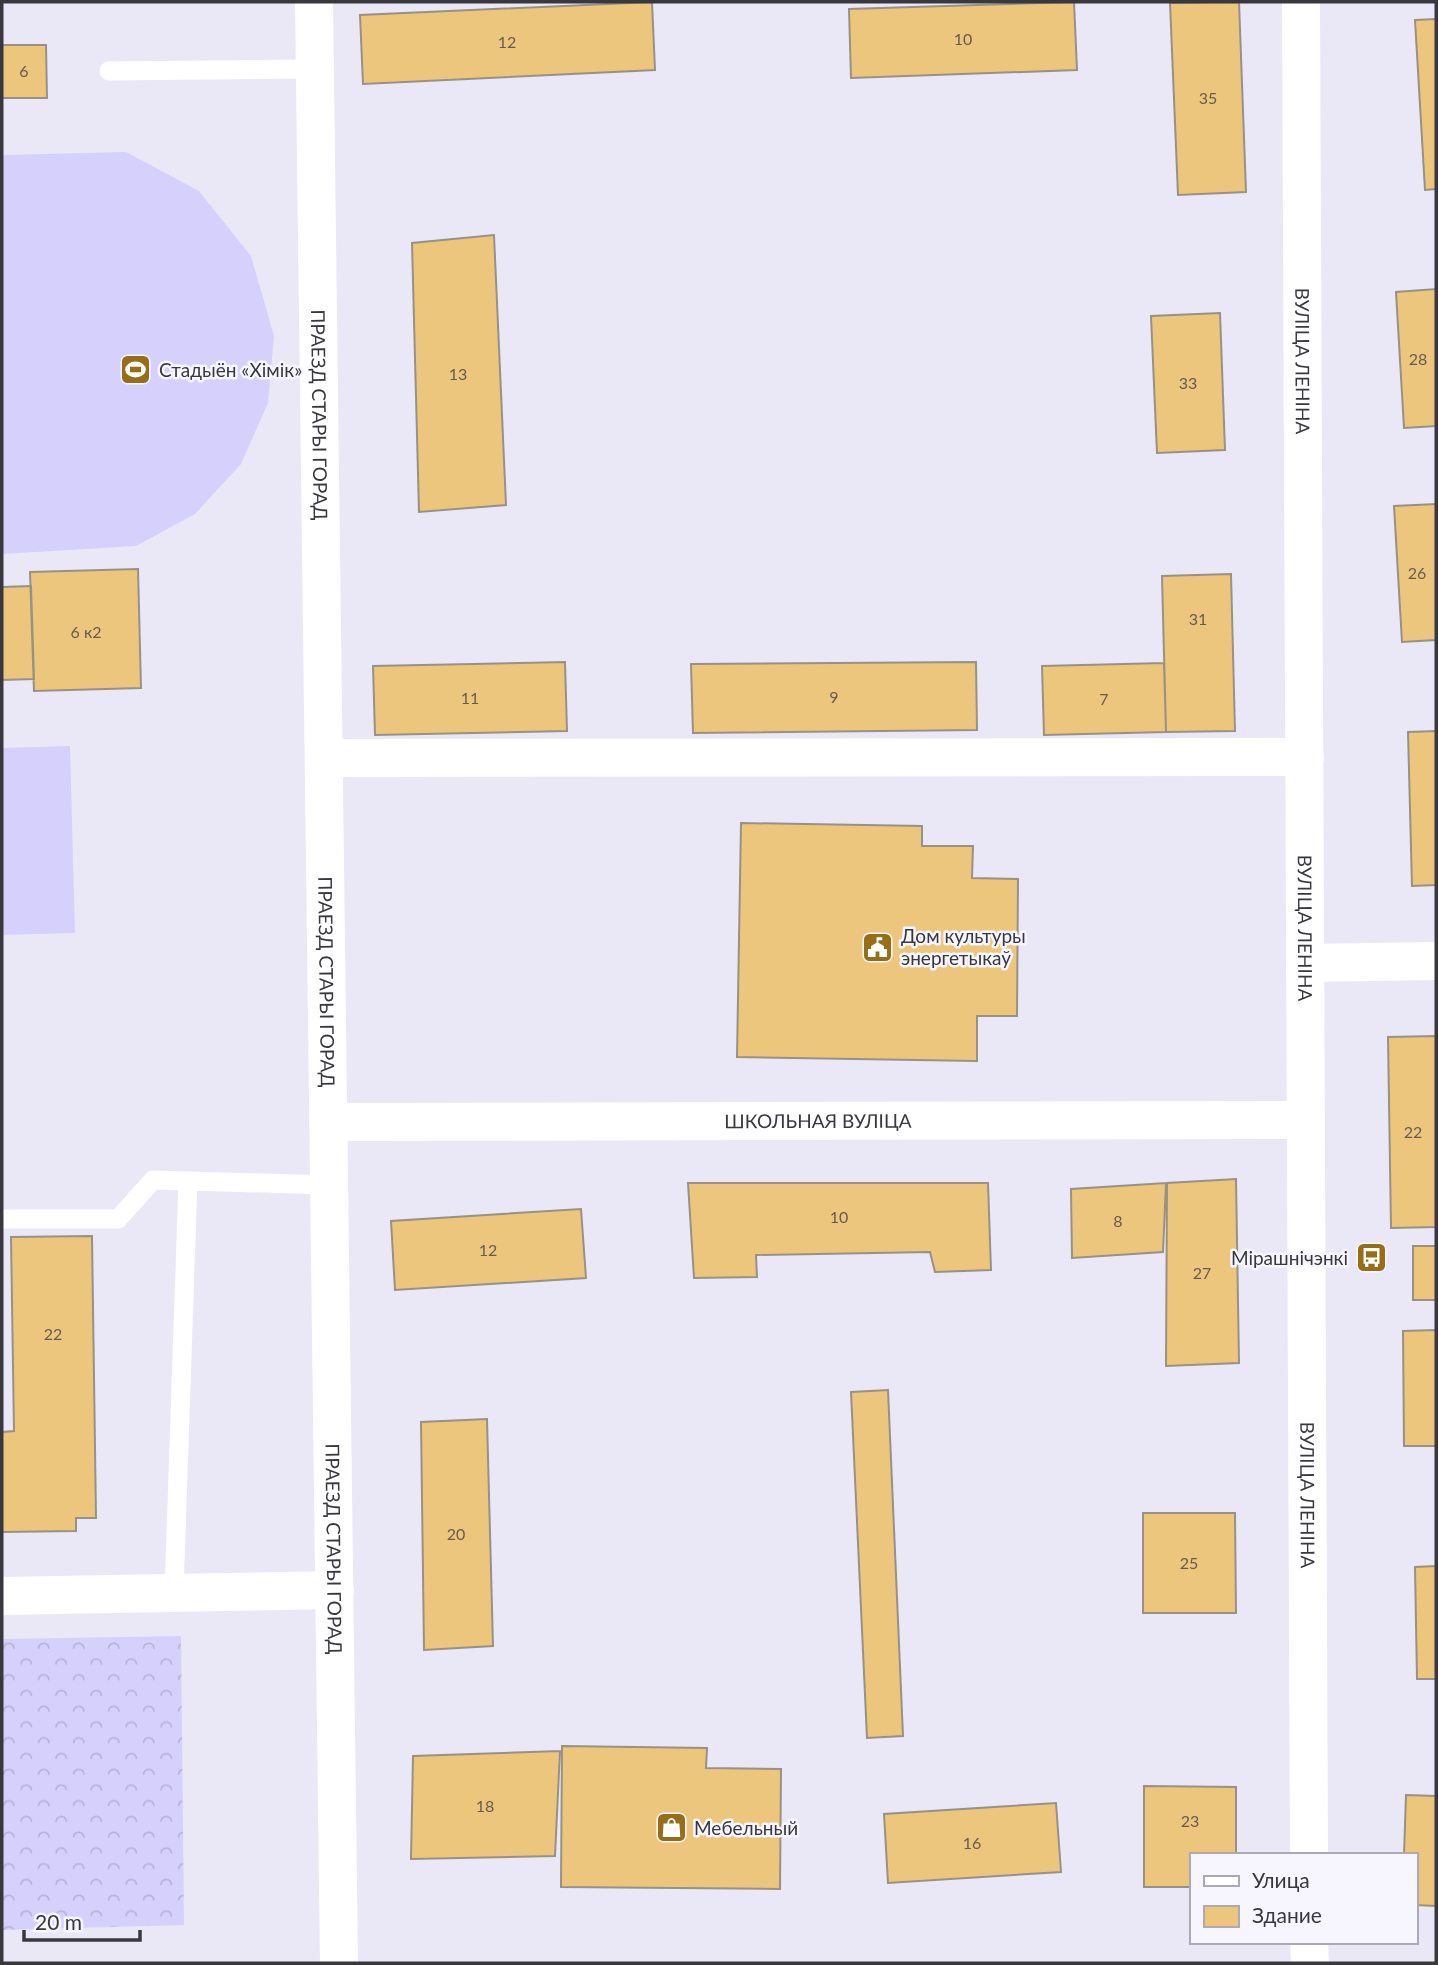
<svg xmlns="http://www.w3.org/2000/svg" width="1438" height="1965" font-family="Lato,sans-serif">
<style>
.grass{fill:#d6d0fc}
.forest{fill:url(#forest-crowns)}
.building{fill:#edc67e;stroke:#989185;stroke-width:2}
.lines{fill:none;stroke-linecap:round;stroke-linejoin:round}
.service{stroke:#fff;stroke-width:19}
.minor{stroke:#fff;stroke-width:38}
.tertiary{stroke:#fff;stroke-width:38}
.labels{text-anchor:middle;stroke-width:5;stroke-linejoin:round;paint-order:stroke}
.number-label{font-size:16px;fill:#665c4e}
.street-label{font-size:19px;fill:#39383e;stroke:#f7f6ff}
.poi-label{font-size:19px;fill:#39383e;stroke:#f7f6ff;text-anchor:start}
</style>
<defs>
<pattern id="forest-crowns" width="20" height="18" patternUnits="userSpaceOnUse" patternTransform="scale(1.75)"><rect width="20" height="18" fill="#d6d0fc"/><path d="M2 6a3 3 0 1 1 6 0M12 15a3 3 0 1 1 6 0" fill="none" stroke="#b8b3d9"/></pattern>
</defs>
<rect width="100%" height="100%" fill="#eae8f7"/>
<path class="grass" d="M126,152L199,191L251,256L274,336L268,403L241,464L195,514L136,546L2,554V155Z
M70,746L75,933L2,935V748Z"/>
<path class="forest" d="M181,1636L184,1925L2,1930V1639Z"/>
<path class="building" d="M652,2L655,70L363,84L360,15Z
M1074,2L1077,70L851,78L849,9Z
M1239,2L1246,192L1178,195L1170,3Z
M1436,19V189L1425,190L1415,20Z
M2,45H46L47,98H2Z
M494,235L506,505L419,512L412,243Z
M1436,289V426L1404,428L1396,292Z
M1220,313L1225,450L1157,453L1151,316Z
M1436,504V640L1402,642L1394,506Z
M138,569L141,688L34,691L30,572Z
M1231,574L1235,731L1166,732L1162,576Z
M31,586L34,679L2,680V587Z
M565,662L567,731L375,735L373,666Z
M976,662L977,730L693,733L691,664Z
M1164,663L1166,732L1044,735L1042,666Z
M1436,731V885L1412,886L1408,732Z
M741,823L922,826V846H973L972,878L1018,879L1017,1016H977V1061L737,1057Z
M1436,1036V1227L1391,1228L1388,1037Z
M1236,1179L1239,1363L1166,1366L1167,1183Z
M688,1183H988L991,1270L935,1272L930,1252L756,1255L757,1277L694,1278Z
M1166,1183L1163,1252L1072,1258L1071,1189Z
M581,1209L586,1278L395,1290L391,1221Z
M92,1236L96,1518H76V1531L2,1532V1432L14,1431L11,1237Z
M1413,1246H1436V1300H1413Z
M1436,1330V1446H1404L1403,1331Z
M888,1390L903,1736L867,1738L851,1392Z
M487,1419L493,1646L424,1650L421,1422Z
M1143,1513H1235L1236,1613H1143Z
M1436,1566V1679H1417L1415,1567Z
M562,1746L707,1748L706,1768L781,1769L780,1889L561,1887Z
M560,1751L555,1856L411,1859L413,1756Z
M1144,1786L1236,1787V1855H1191V1887H1144Z
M1406,1795L1436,1796V1906L1415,1905V1855H1404Z
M1056,1803L1061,1872L888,1883L884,1814Z"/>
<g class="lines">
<path class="service" d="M109,71L315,69
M2,1219H118L153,1180L330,1185
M174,1592L188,1181"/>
<g class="minor">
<path id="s1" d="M314,2L339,1963"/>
<path d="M324,758L1305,757"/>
<path d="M1305,963L1436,961"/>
<path id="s2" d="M328,1122L1306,1120"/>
<path d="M2,1596L335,1590"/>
</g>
<g class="tertiary">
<path id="s3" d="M1301,2L1309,1855"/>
<path d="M1309,1942L1310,1963"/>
</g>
</g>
<defs>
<symbol id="stadium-square" viewBox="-11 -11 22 22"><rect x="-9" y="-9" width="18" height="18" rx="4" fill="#956e17" stroke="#f7f6ff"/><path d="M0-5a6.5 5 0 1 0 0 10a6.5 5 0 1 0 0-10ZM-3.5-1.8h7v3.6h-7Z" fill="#fff"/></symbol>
<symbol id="civic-square" viewBox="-11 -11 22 22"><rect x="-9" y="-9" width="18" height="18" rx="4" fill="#956e17" stroke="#f7f6ff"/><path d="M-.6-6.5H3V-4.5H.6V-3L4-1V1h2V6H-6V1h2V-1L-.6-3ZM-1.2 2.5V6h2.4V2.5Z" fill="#fff"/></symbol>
<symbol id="bus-square" viewBox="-11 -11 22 22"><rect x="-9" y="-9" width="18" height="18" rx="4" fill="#956e17" stroke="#f7f6ff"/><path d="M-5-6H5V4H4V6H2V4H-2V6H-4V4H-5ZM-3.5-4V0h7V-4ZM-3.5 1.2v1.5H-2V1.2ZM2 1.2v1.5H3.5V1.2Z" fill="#fff"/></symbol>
<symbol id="shop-square" viewBox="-11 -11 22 22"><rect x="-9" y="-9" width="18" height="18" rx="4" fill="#956e17" stroke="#f7f6ff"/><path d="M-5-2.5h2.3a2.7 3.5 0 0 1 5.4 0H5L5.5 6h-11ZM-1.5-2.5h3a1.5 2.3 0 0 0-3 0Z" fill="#fff"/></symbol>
</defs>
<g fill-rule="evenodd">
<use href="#stadium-square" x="118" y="352" width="35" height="35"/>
<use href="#civic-square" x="860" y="930" width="35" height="35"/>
<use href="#bus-square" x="1354" y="1240" width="35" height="35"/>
<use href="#shop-square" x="654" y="1810" width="35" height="35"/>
</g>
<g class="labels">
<g class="number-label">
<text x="963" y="45">10</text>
<text x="507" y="48">12</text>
<text x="24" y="77">6</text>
<text x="1208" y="104">35</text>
<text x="1418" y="365">28</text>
<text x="458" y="380">13</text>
<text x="1188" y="389">33</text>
<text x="1417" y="579">26</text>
<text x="1198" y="625">31</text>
<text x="86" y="638">6 к2</text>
<text x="834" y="703">9</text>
<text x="470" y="704">11</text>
<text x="1104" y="705">7</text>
<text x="1413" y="1138">22</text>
<text x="839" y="1223">10</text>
<text x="1118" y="1227">8</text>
<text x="488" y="1256">12</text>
<text x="1202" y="1279">27</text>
<text x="53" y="1340">22</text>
<text x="456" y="1540">20</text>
<text x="1189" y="1569">25</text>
<text x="485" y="1812">18</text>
<text x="1190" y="1827">23</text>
<text x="972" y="1849">16</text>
</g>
<g class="street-label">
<text dy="7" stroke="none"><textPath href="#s3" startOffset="359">ВУЛІЦА ЛЕНІНА</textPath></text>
<text dy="7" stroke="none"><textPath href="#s1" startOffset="413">ПРАЕЗД СТАРЫ ГОРАД</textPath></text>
<text dy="7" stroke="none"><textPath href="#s3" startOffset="926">ВУЛІЦА ЛЕНІНА</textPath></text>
<text dy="7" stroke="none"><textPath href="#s1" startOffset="980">ПРАЕЗД СТАРЫ ГОРАД</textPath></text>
<text dy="7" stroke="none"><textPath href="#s2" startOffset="490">ШКОЛЬНАЯ ВУЛІЦА</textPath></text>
<text dy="7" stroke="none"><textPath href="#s3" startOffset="1493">ВУЛІЦА ЛЕНІНА</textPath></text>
<text dy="7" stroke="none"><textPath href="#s1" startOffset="1547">ПРАЕЗД СТАРЫ ГОРАД</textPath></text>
</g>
<g class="poi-label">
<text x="159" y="377">Стадыён «Хімік»</text>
<text x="901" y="943">Дом культуры<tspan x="901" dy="22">энергетыкаў</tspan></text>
<text x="1348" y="1265" text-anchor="end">Мірашнічэнкі</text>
<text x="694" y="1835">Мебельный</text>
</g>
</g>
<rect width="1438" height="1965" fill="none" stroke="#39383e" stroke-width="7"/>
<rect x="1190" y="1853" width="228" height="91" fill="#f7f6ff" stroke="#abaab2" stroke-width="2"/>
<rect x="1204" y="1876" width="35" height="10" fill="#ffffff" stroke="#abaab2" stroke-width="2"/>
<text x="1252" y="1888" font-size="21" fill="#39383e">Улица</text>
<rect x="1204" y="1906" width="35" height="21" fill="#edc67e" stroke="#abaab2" stroke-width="2"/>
<text x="1252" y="1923" font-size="21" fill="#39383e">Здание</text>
<path d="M24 1930v10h116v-10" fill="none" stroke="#39383e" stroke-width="3.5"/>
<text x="35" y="1930" font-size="21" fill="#39383e" stroke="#f7f6ff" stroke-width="5" paint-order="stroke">20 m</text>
</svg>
